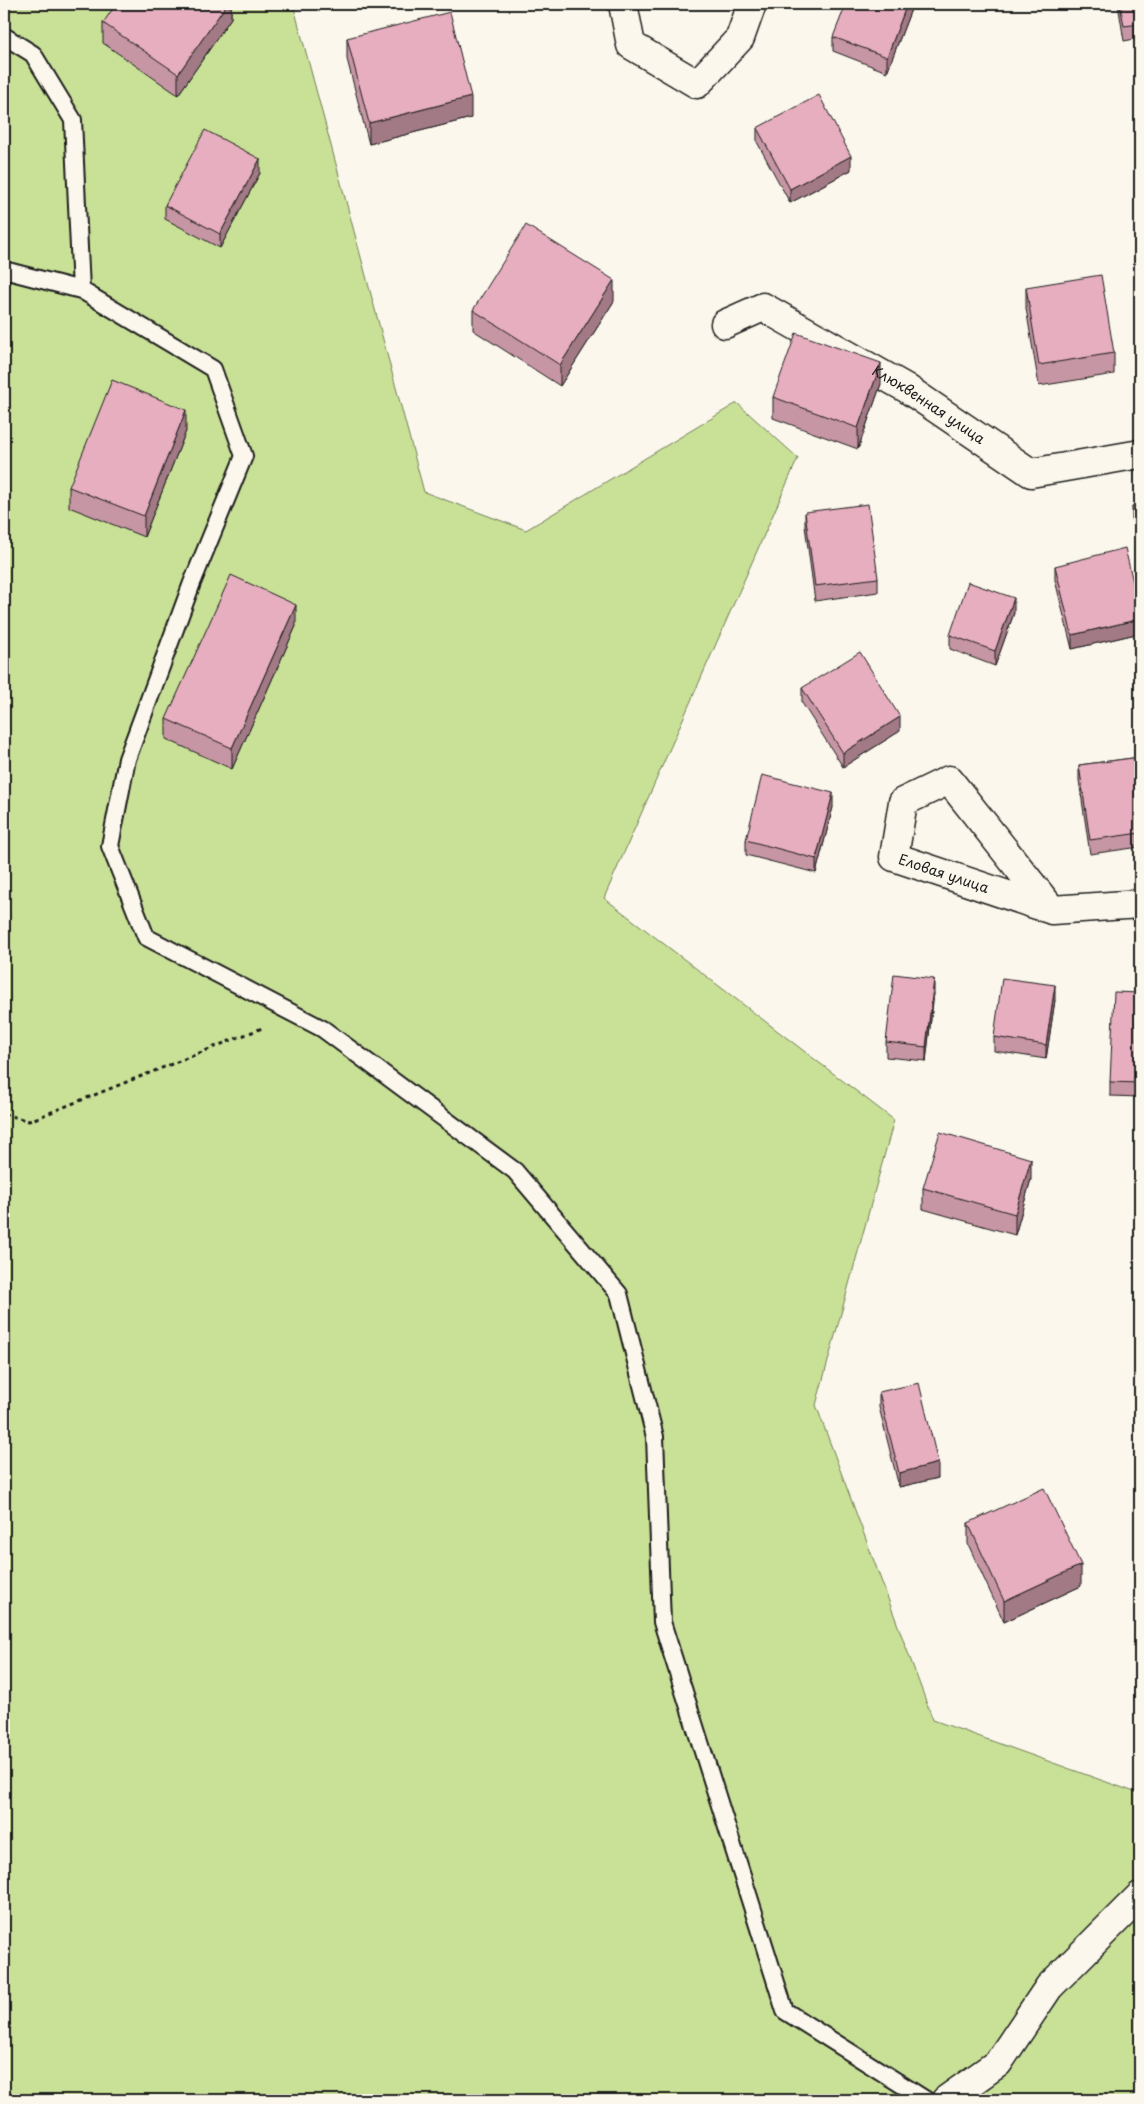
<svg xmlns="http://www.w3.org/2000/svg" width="1144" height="2104" font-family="'Playpen Sans',sans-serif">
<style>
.green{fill:#c9e197;stroke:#727e5a}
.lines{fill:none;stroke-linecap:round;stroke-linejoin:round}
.service-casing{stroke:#1c1c1c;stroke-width:20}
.minor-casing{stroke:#1c1c1c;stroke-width:31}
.path{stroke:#1c1c1c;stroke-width:3;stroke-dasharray:4 4;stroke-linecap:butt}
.service{stroke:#fbf7ec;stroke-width:16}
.minor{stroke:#fbf7ec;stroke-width:28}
.wall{fill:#c796a5;stroke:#1c1c1c}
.shaded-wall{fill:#a27a86;stroke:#1c1c1c}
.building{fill:#e7aec0;stroke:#1c1c1c}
.labels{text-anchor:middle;stroke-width:4;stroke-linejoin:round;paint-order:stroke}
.street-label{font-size:14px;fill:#1c1c1c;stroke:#fbf7ec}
</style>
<rect width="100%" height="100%" fill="#fbf7ec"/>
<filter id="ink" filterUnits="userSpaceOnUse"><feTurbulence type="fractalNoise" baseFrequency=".02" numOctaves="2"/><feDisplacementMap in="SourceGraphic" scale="10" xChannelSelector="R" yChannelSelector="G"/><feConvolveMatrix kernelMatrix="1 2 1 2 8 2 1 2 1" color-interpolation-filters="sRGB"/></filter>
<g filter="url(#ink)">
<path class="green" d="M4,4H293L424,492L526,530L737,403L798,458L604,898L894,1120L816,1405L933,1720L1140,1794V2100H4Z"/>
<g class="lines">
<defs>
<path id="service" d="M4,36L33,54L73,120L81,290
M4,270L81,290L213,369L244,456L192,583L127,759L110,846L146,937L323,1029L515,1171L619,1294L655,1437L662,1622L785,2011L926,2100"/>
<g id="minor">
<path d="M623,4L631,45L697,84L740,38L752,4"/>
<path id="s1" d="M725,324L763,307L906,388L1031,473L1140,454"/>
<path id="s2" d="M1052,910L949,780L903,802L894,857L1052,910L1140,904"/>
<path d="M946,2100L998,2063L1049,1987L1140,1896"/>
</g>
</defs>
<use href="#service" class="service-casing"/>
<use href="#minor" class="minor-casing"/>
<path class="path" d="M4,1114L29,1121L262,1028"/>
<use href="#service" class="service"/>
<use href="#minor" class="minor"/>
</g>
<path class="wall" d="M231,4V18L178,95L103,43V23Z
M913,4L887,72L833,51V37Z
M1118,4H1140V38L1124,41Z
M347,38L471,118L369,144L347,59Z
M757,128L851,170L790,203L757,142Z
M260,173L220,248L165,219V205Z
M1026,287L1114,353V374L1039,386L1026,308Z
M614,301L560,386L473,330V310Z
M881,384L858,449L773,418V397Z
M186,431L144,537L69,507V487Z
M1140,503V547L1132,520V506Z
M805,512L878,578V592L815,601L805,526Z
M1055,566L1140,612V633L1072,649L1055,580Z
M1014,613L995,666L950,649V635Z
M296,626L232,769L166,739V719Z
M802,688L900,731L843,767L802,703Z
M1140,757V847L1090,854L1079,780V765Z
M833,807L816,873L746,855V840Z
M934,993L926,1061L886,1057V1042Z
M1140,993V1097L1110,1096V1082Z
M1055,1000L1046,1059L994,1051V1037Z
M1031,1179L1015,1235L923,1209V1188Z
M879,1392L938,1478L899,1487L879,1407Z
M968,1523L1081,1586L1004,1622L968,1544Z"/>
<path class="shaded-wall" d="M227,4H231V18L178,95V74Z
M907,4H913L887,72V57Z
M471,97V118L369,144V123Z
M851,156V170L790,203V189Z
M260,159V173L220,248V234Z
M614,280V301L560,386V365Z
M881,363V384L858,449V428Z
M186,410V431L144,537V516Z
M1014,598V613L995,666V651Z
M296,605V626L232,769V748Z
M1140,619V633L1072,649V635Z
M900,717V731L843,767V753Z
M833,793V807L816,873V859Z
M934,979V993L926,1061V1047Z
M1055,985V1000L1046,1059V1045Z
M1031,1159V1179L1015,1235V1214Z
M938,1463V1478L899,1487V1473Z
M1081,1565V1586L1004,1622V1601Z"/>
<path class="building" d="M116,4H227L178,74L103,23Z
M846,4H907L887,57L833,37Z
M1120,4H1140V24L1124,26Z
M450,12L471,97L369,123L347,38Z
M819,95L851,156L790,189L757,128Z
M205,130L260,159L220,234L165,205Z
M526,225L614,280L560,365L473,310Z
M1101,275L1114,353L1039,365L1026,287Z
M796,333L881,363L858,428L773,397Z
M112,380L186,410L144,516L69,487Z
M1140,503V533L1132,506Z
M868,504L878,578L815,586L805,512Z
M1125,548L1140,612V619L1072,635L1055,566Z
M231,575L296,605L232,748L166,719Z
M968,582L1014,598L995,651L950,635Z
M860,652L900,717L843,753L802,688Z
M1140,757V833L1090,840L1079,765Z
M762,775L833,793L816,859L746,840Z
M894,974L934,979L926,1047L886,1042Z
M1002,978L1055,985L1046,1045L994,1037Z
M1114,992L1140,993V1083L1110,1082Z
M940,1132L1031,1159L1015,1214L923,1188Z
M919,1383L938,1463L899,1473L879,1392Z
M1044,1488L1081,1565L1004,1601L968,1523Z"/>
</g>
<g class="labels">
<g class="street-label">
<text dy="5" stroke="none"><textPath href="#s1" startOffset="234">Клюквенная улица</textPath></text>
<text dy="5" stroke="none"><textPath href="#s2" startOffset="325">Еловая улица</textPath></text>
</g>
</g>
<rect width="1144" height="2104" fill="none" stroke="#fbf7ec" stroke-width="20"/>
<rect x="10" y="10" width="1124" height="2084" fill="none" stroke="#1c1c1c" stroke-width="2" filter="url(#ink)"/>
</svg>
